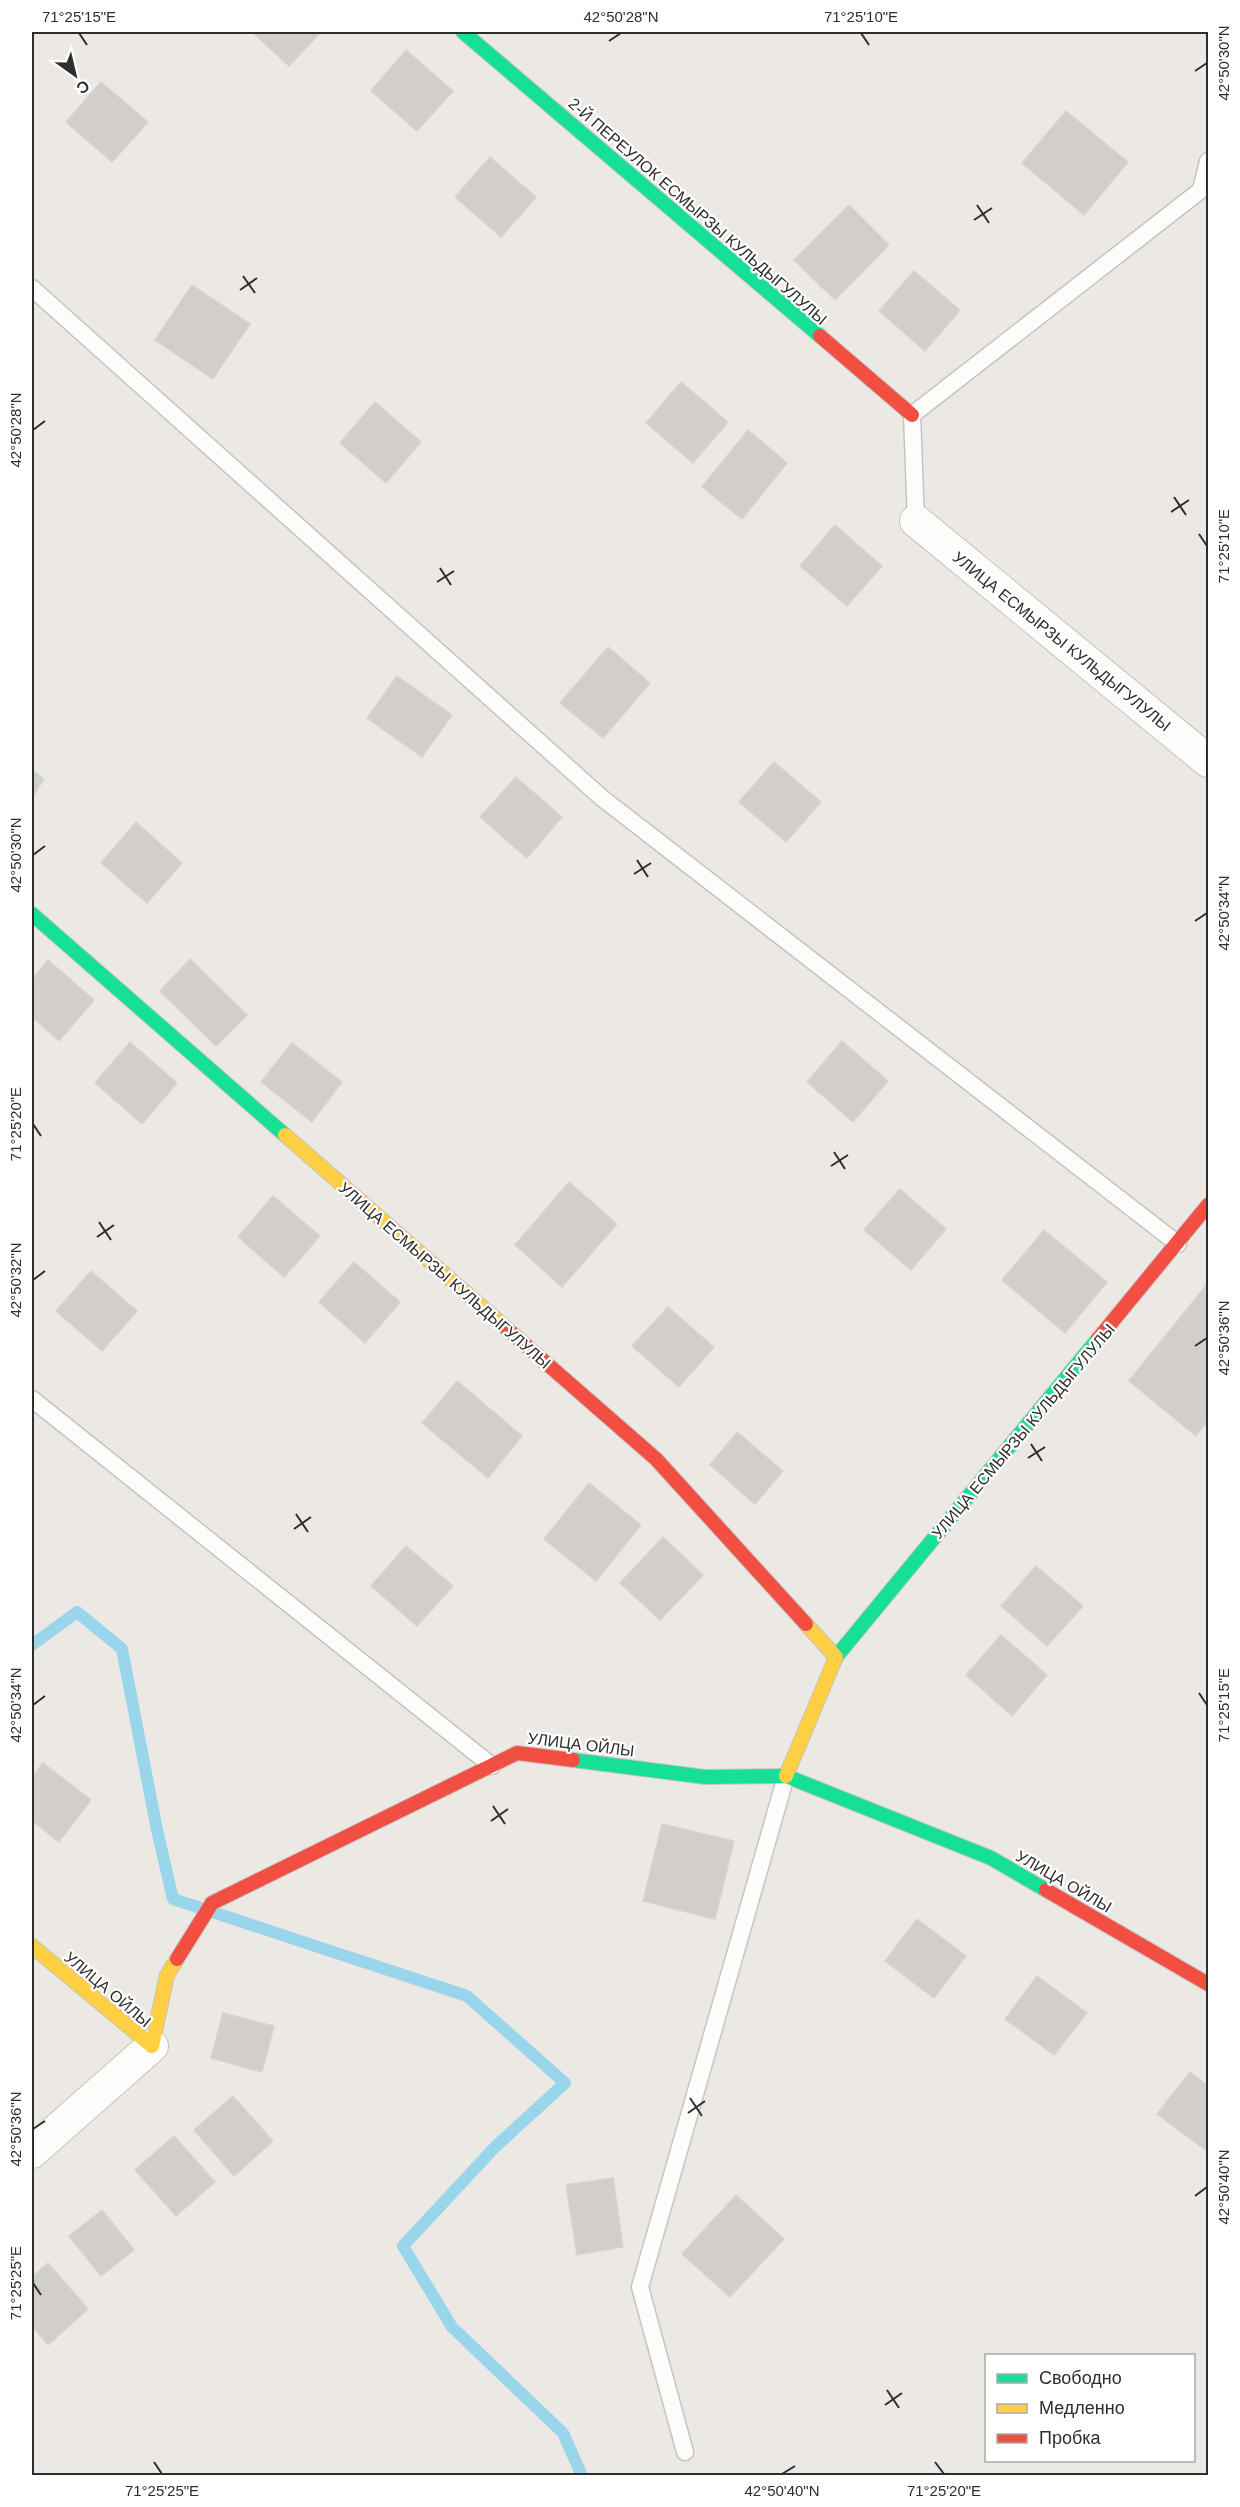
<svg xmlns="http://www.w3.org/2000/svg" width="1240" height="2507" font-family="Arial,sans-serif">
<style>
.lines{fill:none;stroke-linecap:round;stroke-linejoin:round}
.stream{stroke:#99d6ec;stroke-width:12}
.building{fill:#d1cecb;stroke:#d7d4d0;stroke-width:1.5}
.lane-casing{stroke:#c5c4c5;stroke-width:19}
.street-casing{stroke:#c5c4c5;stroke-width:34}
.fast-casing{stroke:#c5c4c5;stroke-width:16}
.slow-casing{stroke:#c5c4c5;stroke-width:16}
.jam-casing{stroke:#c5c4c5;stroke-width:16}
.lane{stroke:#fcfcfb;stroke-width:16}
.street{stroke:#fcfcfb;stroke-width:32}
.fast{stroke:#16e098;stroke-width:14}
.slow{stroke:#ffcf43;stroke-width:14}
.jam{stroke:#f24e42;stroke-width:14}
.ticks{fill:none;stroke:#2e2e2e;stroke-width:2}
.labels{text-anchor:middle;stroke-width:4.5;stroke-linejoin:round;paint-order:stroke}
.street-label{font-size:16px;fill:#2e2e2e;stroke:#fff}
.neatline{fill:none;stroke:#2e2e2e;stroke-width:2}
.ticks-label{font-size:15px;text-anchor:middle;fill:#2e2e2e}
</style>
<rect width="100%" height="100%" fill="#ece8e4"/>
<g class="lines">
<path class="stream" d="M32,1645L77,1612L122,1649L157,1830L173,1899L467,1996L565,2083L495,2147L403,2246L452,2327L563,2433L582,2476"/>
</g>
<path class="building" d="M252,32H321L289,66Z
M406,50L453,91L417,131L371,91Z
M101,82L148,122L112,162L66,122Z
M1066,111L1128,162L1084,215L1022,163Z
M490,157L536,197L501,237L455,197Z
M849,205L889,245L835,300L794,260Z
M914,271L960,310L925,351L879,311Z
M192,285L250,324L213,379L155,340Z
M681,382L728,422L693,463L646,423Z
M375,402L421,442L386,483L340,443Z
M748,430L787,463L742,519L702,487Z
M835,525L882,566L847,606L800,566Z
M608,647L650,683L603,738L560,703Z
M397,676L452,715L422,757L367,718Z
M774,762L821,802L786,842L739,802Z
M32,770L44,779L32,798Z
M516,777L562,817L527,858L480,817Z
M136,822L182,863L147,903L101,863Z
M190,959L247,1015L216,1046L160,991Z
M48,960L94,1000L59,1041L32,1017V979Z
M842,1041L888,1081L853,1122L807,1082Z
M130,1042L177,1083L142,1124L95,1083Z
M292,1043L342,1082L312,1122L261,1082Z
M569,1182L617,1224L562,1287L515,1245Z
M900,1189L946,1229L911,1270L864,1230Z
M273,1196L320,1236L284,1277L238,1237Z
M1044,1230L1107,1282L1065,1333L1002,1280Z
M354,1262L400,1302L365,1343L319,1302Z
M91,1271L137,1311L102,1351L56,1311Z
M1208,1283V1421L1196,1436L1129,1381Z
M668,1307L714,1347L679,1387L632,1346Z
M457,1381L522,1436L488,1478L422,1423Z
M737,1432L783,1471L755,1504L710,1465Z
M589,1483L641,1525L596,1581L544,1539Z
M663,1537L703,1575L660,1620L620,1583Z
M406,1546L453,1586L417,1626L371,1586Z
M1036,1566L1083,1606L1047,1646L1001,1606Z
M1001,1635L1047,1675L1012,1716L966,1675Z
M43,1763L91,1800L59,1842L32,1821V1777Z
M662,1824L734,1841L715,1919L643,1901Z
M917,1919L966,1956L934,1998L885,1961Z
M1037,1976L1087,2013L1054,2055L1005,2019Z
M223,2013L274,2026L262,2072L211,2058Z
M1190,2072L1208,2086L1207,2151L1157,2114Z
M233,2096L273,2141L234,2176L194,2130Z
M174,2136L215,2182L176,2216L135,2170Z
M613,2178L623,2247L577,2255L566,2185Z
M736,2195L784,2239L730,2297L682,2254Z
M102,2210L134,2250L101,2276L69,2236Z
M48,2263L88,2309L48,2345L32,2326V2277Z"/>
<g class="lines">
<defs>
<path id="lane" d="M32,288L602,798L1178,1244
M916,521L912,415L1201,190L1208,161
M32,1399L492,1766
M685,2452L640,2287L786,1776"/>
<path id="street" d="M916,521L1208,761
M32,2152L152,2046"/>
<path id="fast" d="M463,32L820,336
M32,914L285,1135
M836,1657L1098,1339
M573,1760L705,1777L786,1776L991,1858L1046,1890"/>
<path id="slow" d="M285,1135L506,1328
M786,1776L836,1657L806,1624
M32,1946L152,2046L167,1975L177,1959"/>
<path id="jam" d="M820,336L912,415
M506,1328L656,1459L806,1624
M1098,1339L1208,1205
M1046,1890L1208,1984
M177,1959L212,1903L517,1753L573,1760"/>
</defs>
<use href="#lane" class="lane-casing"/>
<use href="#street" class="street-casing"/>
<use href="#fast" class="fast-casing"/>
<use href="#slow" class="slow-casing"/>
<use href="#jam" class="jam-casing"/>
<use href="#lane" class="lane"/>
<use href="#street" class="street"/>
<use href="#fast" class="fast"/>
<use href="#slow" class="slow"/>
<use href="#jam" class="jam"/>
</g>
<path class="ticks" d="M79,33L87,45M861,33L869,45M609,41L621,33M1195,71L1207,63M977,205L989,223M974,220L992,208M243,276L255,293M240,290L257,278M33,430L45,421M1174,497L1186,515M1171,512L1189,500M1199,534L1207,546M440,568L451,585M437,582L454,571M33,855L45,846M637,860L648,877M634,874L651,863M1195,921L1207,913M33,1124L41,1136M834,1152L845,1169M831,1166L848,1155M99,1222L111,1240M97,1237L114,1225M33,1280L45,1271M1195,1346L1207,1338M1031,1444L1042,1461M1028,1458L1045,1447M296,1514L308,1532M294,1529L311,1517M1199,1693L1207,1705M33,1705L45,1696M493,1806L505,1824M491,1821L508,1809M690,2098L702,2116M688,2113L705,2101M33,2129L45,2121M1195,2196L1207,2187M33,2283L41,2295M887,2390L899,2408M885,2405L902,2393M154,2462L162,2474M935,2462L944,2474M782,2474L795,2466"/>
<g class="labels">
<g class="street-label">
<text transform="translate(698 211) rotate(41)" y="6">2-Й ПЕРЕУЛОК ЕСМЫРЗЫ КУЛЬДЫГУЛУЛЫ</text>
<text transform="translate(1062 641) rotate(39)" y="6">УЛИЦА ЕСМЫРЗЫ КУЛЬДЫГУЛУЛЫ</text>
<text transform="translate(445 1275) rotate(41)" y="6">УЛИЦА ЕСМЫРЗЫ КУЛЬДЫГУЛУЛЫ</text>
<text transform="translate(1023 1431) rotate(-50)" y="6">УЛИЦА ЕСМЫРЗЫ КУЛЬДЫГУЛУЛЫ</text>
<text transform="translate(581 1744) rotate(7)" y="6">УЛИЦА ОЙЛЫ</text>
<text transform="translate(1064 1881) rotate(30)" y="6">УЛИЦА ОЙЛЫ</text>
<text transform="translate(108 1989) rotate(40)" y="6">УЛИЦА ОЙЛЫ</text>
</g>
</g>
<rect width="1240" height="2507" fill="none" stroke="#ffffff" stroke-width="66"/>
<rect x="985" y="2354" width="210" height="108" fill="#ffffff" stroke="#ababab" stroke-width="1.5"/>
<rect x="997" y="2374" width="30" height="9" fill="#16e098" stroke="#ababab" stroke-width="1.5"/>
<text x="1039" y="2384" font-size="18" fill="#2e2e2e">Свободно</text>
<rect x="997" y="2404" width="30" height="9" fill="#ffcf43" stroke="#ababab" stroke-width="1.5"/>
<text x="1039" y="2414" font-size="18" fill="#2e2e2e">Медленно</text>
<rect x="997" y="2434" width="30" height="9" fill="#f24e42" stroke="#ababab" stroke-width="1.5"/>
<text x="1039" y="2444" font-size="18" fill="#2e2e2e">Пробка</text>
<g transform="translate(75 75) rotate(146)" stroke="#ffffff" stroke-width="4.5" paint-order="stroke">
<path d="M0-4.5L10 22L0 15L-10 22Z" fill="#2e2e2e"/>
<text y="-9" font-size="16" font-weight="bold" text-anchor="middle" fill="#2e2e2e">С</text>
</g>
<rect x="33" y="33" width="1174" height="2441" class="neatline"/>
<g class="ticks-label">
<text x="79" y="22">71°25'15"E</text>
<text x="621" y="22">42°50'28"N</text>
<text x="861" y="22">71°25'10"E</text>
<text transform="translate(1224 63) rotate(-90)" y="5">42°50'30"N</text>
<text transform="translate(16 430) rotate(-90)" y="5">42°50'28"N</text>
<text transform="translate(1224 546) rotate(-90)" y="5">71°25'10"E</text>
<text transform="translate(16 855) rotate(-90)" y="5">42°50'30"N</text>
<text transform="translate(1224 913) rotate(-90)" y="5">42°50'34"N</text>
<text transform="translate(16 1124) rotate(-90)" y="5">71°25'20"E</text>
<text transform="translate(16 1280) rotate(-90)" y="5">42°50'32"N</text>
<text transform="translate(1224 1338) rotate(-90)" y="5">42°50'36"N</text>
<text transform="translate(16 1705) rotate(-90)" y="5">42°50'34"N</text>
<text transform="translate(1224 1705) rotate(-90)" y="5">71°25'15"E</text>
<text transform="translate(16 2129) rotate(-90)" y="5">42°50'36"N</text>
<text transform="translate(1224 2187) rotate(-90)" y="5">42°50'40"N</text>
<text transform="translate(16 2283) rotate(-90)" y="5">71°25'25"E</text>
<text x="162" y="2496">71°25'25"E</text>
<text x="782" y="2496">42°50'40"N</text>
<text x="944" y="2496">71°25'20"E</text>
</g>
</svg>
